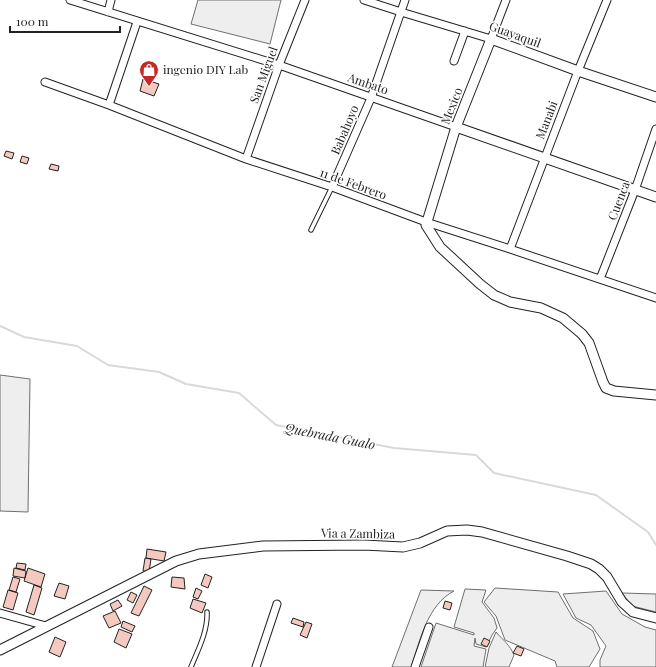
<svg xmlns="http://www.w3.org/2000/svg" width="656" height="667" font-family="'Playfair Display',serif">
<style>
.green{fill:#eee;stroke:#6f6f6f}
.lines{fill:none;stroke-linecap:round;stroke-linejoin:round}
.stream{stroke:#d9d9d9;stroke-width:2}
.building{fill:#f3c9c0;stroke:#222}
.lane-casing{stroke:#222;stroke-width:5.5}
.street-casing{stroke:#222;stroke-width:9}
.secondary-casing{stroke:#222;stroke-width:11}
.lane{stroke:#fff;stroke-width:3.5}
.street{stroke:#fff;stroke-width:7}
.secondary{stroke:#fff;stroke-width:9}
.labels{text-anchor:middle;stroke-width:3;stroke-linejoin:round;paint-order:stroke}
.street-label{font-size:12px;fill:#222;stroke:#fff}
.poi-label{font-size:12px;fill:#222;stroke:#fff;text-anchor:start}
.water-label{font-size:13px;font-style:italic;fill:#222;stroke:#fff}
</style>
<rect width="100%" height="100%" fill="#fff"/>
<path class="green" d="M198,0H281L270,44L191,24Z
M0,375L30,379L28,512L0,511Z
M495,588L558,592L573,618L593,631L600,649L589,667H557L555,661L505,640L496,616L484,602Z
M465,589L486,590L482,602L494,618L497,628L492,635L486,647L476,644L475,638L474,646L486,649L483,667H421L436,623L474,635V633L454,627Z
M421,590L454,591C427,605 420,641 411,667H392Z
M606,591L622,614L645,627L656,630V667H600V660L606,646L591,625L576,618L563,594Z
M622,593L656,594V612L632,606Z
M496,632C503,640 510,645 514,655L509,667H485L489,648Z"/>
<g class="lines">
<path class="stream" d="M0,326L24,337L77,346L108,365L159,372L186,384L239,393L276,425L394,448L476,455L494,473L596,495L648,532L656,545"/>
</g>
<path class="building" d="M143,79L159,84L154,96L140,91Z
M6,151L14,153L12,159L4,156Z
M22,156L29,158L27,164L20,162Z
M51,164L59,166L58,171L49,169Z
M147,549L166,552L164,561L146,558Z
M145,558L151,559L149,572L143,571Z
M17,563L26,564L25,570L16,568Z
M14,568L26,571L25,578L13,576Z
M28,568L45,574L41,587L24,581Z
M205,574L212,577L208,588L201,585Z
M13,577L20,579L16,592L9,590Z
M172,577L184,578L185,589L171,587Z
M59,583L69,586L65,599L54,596Z
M34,585L42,588L34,615L26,612Z
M144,586L152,590L139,616L131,613Z
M196,588L202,591L198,599L193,597Z
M8,590L18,593L13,610L3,607Z
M131,592L137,595L133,603L127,600Z
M193,599L206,603L202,613L190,608Z
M118,600L122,606L113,611L110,604Z
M445,601L452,603L450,610L443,608Z
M115,611L121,623L109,628L103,616Z
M293,618L304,622L303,627L291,623Z
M123,621L135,626L132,632L121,627Z
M306,622L312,624L307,638L300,635Z
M119,629L132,634L126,648L114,642Z
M55,637L66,642L60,657L49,652Z
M484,638L490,641L487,647L481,644Z
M517,646L524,649L521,656L513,653Z"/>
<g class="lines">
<defs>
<path id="lane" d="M311,230L332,187
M191,667C198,650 208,631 207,612"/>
<path id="street" d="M70,0L279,65L456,127
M364,0L401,12L491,39L506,0
M108,12L111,0
M454,61L465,31
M45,82L109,105L246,159L332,187L426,222L510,249L656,298
M109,105L137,22
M246,159L279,65L305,0
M332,187L371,98L405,0
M510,249L578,71L607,0
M600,279L635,190L656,129
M0,613L46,626
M256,667L277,604
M415,667L429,627"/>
<path id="secondary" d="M656,97L578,71L491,39L456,127L426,225L440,247L480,284L494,295L510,302L541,308L563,318L582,334L589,343L603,382L606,388L614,391L656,395
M456,127L656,197
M0,650L176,561L199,554L263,546L364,545L403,547L420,543L447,531L467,530L482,532L567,556L591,564L599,569L607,577L622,602L633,612L656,618"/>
</defs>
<use href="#lane" class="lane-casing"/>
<use href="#street" class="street-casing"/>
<use href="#secondary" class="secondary-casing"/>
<use href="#lane" class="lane"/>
<use href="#street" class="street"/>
<use href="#secondary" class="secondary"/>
</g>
<defs>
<symbol id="shop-pin" viewBox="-11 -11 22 30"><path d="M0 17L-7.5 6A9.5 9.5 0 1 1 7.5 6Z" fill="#c62828" stroke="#fff"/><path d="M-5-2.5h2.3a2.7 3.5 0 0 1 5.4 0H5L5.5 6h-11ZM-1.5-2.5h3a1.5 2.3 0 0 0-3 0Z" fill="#fff"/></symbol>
</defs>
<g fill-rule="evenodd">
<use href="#shop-pin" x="138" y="59" width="22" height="30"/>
</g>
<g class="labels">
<g class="street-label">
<text transform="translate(515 35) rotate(20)" y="4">Guayaquil</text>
<text transform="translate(264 75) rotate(-70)" y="4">San Miguel</text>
<text transform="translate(368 84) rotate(19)" y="4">Ambato</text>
<text transform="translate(452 106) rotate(-69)" y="4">Mexico</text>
<text transform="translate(547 120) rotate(-69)" y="4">Manabi</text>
<text transform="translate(345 130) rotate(-67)" y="4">Babahoyo</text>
<text transform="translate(353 184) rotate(20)" y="4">11 de Febrero</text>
<text transform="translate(619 201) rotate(-69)" y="4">Cuenca</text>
<text transform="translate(358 534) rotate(1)" y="4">Via a Zambiza</text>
</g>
<g class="poi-label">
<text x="163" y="74">ingenio DIY Lab</text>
</g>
<g class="water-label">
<text transform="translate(330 436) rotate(11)" y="5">Quebrada Gualo</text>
</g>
</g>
<path d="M10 26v6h110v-6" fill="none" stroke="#222222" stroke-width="2"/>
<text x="16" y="26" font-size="12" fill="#222222" stroke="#ffffff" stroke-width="3" paint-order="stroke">100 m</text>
</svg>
